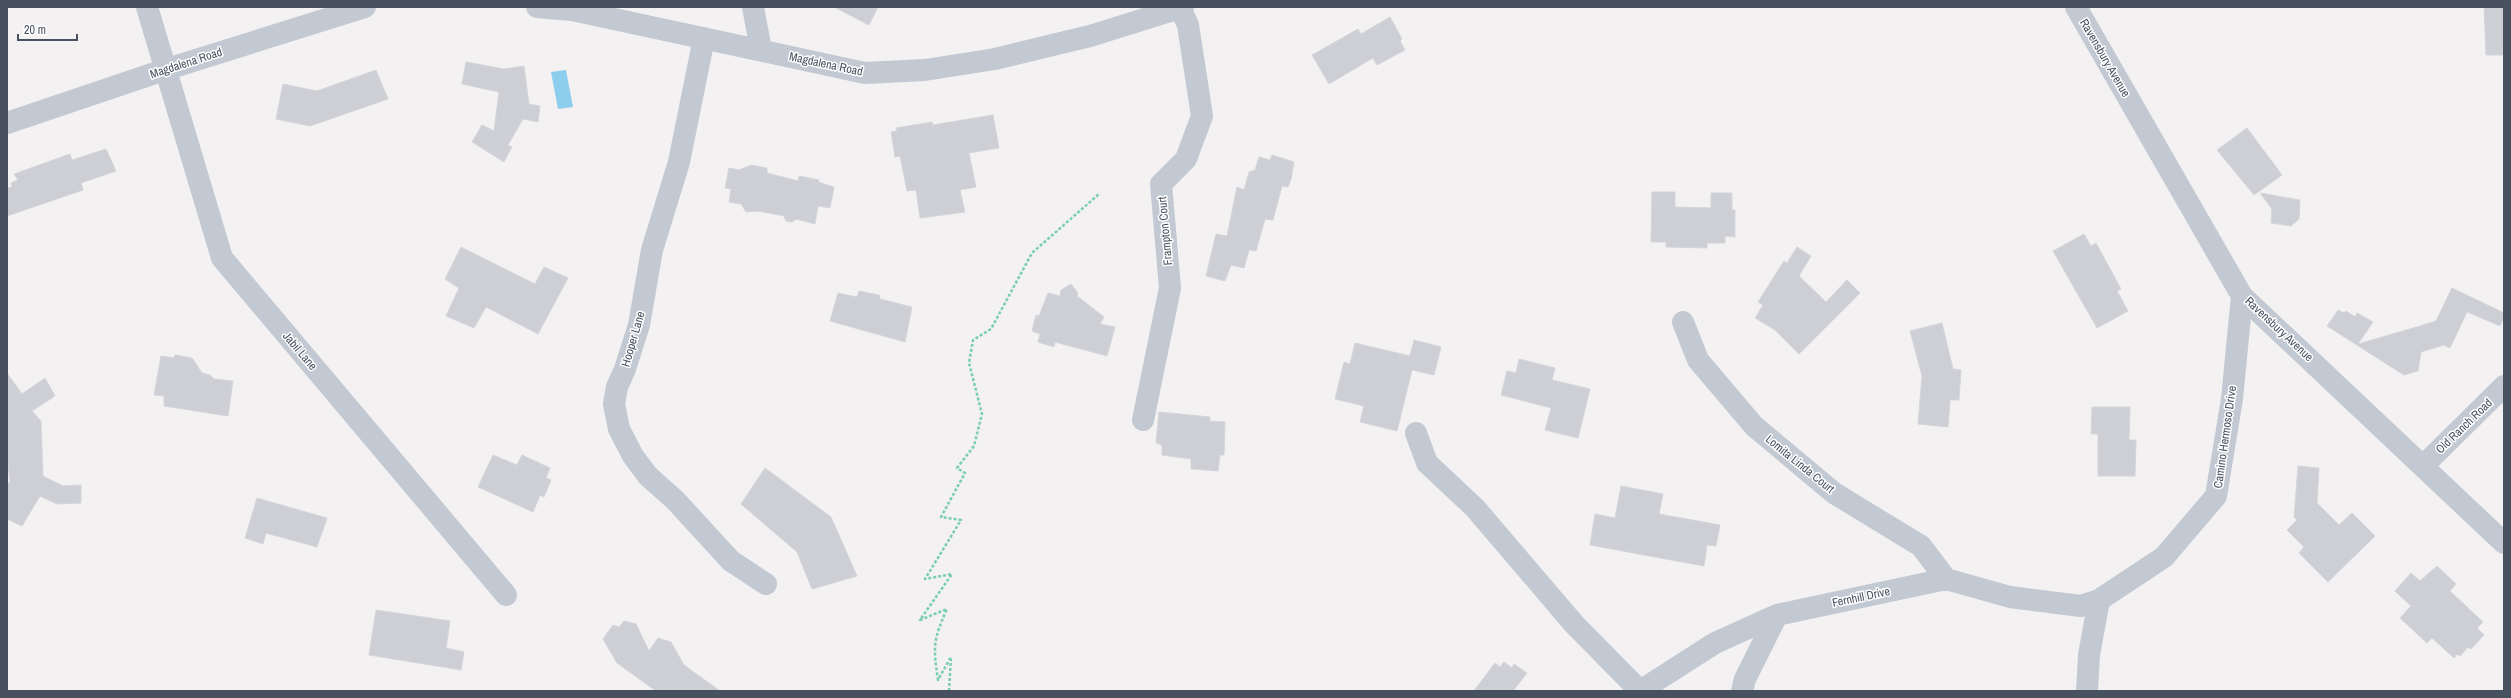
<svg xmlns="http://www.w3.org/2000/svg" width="2511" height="698" font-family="'Archivo Narrow',sans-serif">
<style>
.water{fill:#8dcded}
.building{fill:#cdcfd5;stroke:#d5d6dc}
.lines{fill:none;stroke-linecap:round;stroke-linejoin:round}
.path{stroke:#78ceaf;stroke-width:2.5;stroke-dasharray:3 2;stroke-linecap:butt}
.minor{stroke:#c2c9d2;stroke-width:22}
.labels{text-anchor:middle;stroke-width:3;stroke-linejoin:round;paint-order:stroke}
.street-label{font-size:12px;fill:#48515f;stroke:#fff}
</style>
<rect width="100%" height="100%" fill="#f3f1f1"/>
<path class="water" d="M566,70L573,107L558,109L551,72Z"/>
<path class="building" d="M834,7H878L869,25Z
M2484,7H2504V55H2486Z
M1390,17L1402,39L1400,41L1405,50L1377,65L1373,58L1329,84L1312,55L1358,29L1361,34Z
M466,62L504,69L524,66L529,104L540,106L538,122L523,119L508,145L512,147L504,162L472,142L482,125L494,131L499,92L462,84Z
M376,70L388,99L310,126L276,119L283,84L317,91Z
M993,115L999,148L969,153L976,187L960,190L965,212L920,218L916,190L907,191L900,156L895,157L891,132L897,131L896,128L932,122L933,125Z
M2247,128L2282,175L2254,195L2217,150Z
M106,149L116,171L81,183L83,190L7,216V188L12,187L11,183L18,180L14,174L70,154L72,160Z
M1272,155L1294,162L1291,179L1288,187L1282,186L1273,220L1265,219L1256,251L1249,250L1244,268L1231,265L1225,281L1206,276L1216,234L1227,236L1237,187L1244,190L1249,172L1255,170L1259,157L1270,160Z
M751,165L767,168V173L798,181L799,176L819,180L818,182L834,187L830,208L818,206L815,224L796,219L792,222L786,221L784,216L758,211L746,212L741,204L729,202L731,189L725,188L729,168L739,170Z
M1652,192H1675V207L1711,208V193H1732V210H1735V237L1725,236V243H1707V248L1666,247V242H1651Z
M2260,193L2300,200L2299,219L2291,226L2271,223L2272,209Z
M2084,234L2091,246L2096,243L2121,289L2117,291L2128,311L2097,328L2053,251Z
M461,247L535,284L544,267L568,278L538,334L486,307L474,328L446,316L459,288L445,279Z
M1797,247L1811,256L1799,276L1826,302L1847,280L1860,293L1799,354L1775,330L1755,318L1763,305L1758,302L1784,261L1787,263Z
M1071,284L1078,293L1077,296L1104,317L1100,324L1115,327L1107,356L1055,342L1054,347L1038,342L1040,334L1032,331L1036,315L1039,316L1048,293L1060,296L1061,290Z
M2452,288L2504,313V317L2500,326L2467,312L2450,348L2444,345L2421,352L2418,371L2404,375L2327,326L2338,310L2344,313L2346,311L2355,317L2357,313L2373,322L2358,344L2420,326L2436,321Z
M859,291L879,295L880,299L912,307L905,342L830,321L838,293L857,297Z
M1942,323L1953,369L1961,370L1959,400H1950L1948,427L1918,424L1922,376L1910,331Z
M1414,340L1441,347L1434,375L1412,370L1397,431L1360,422L1364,406L1335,399L1344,362L1350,364L1355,343L1410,356Z
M175,355L192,358L202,373L210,375L214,379L233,381L228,416L164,406V396L154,395L161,356L174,358Z
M1519,359L1555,368L1552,380L1590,389L1578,438L1545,430L1551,408L1501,395L1507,371L1516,373Z
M7,373L22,394L45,378L55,396L32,411L41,421L43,476L63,486L81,485V503L57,504L40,496L22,526L7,519V486L10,481L7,458Z
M2092,407H2130L2129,440H2136L2135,476H2098V434H2091Z
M1159,412L1210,417V421L1225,422L1224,455H1220L1218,471L1191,469V459L1162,455V445L1156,443Z
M493,455L517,465L522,455L550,468L546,478L551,480L544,497L540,495L533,512L478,487Z
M2298,466L2319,468L2317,503L2339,525L2352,513L2375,536L2328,582L2299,553L2304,547L2287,530L2297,520L2294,517Z
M765,468L831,517L857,576L812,589L797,552L741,504Z
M1621,486L1663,494L1659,514L1720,525L1716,546L1707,545L1704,566L1590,545L1595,514L1615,518Z
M257,498L327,518L317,547L266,533L263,544L245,538Z
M2437,566L2456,584L2450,591L2483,622L2477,628L2484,635L2471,649L2468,647L2460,656L2457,654L2454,658L2432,638L2427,643L2400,618L2411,606L2395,591L2411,573L2420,581Z
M376,610L450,621L446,648L464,652L461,670L369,655Z
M624,621L636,624L649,651L658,638L671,642L684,665L720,691H656L617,663L603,639L613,625L619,627Z
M1504,662L1512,668L1514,664L1527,673L1513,691H1474L1495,663L1500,667Z"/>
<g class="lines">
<path class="path" d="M949,691L951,657L938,680C933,647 933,640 947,609L920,620L952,574L925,579L961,520L941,517L965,473L957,468L974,446L982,414L969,363L973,340L991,329L1032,253L1099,194"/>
<path class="minor" d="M147,7L222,258L506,595
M537,7L572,10L865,73L925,70L995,59L1090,36L1183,7
M753,7L761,50
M2076,7L2242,296L2504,543
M704,38L679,162L652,250L639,325L625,369L617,387L614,404L619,429L633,456L648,476L675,500L731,561L766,584
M7,123L164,70L365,7
M1683,322L1698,360L1754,426L1834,493L1921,546L1946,579
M1143,420L1170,288L1161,184L1186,159L1202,116L1188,25L1180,8
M1416,433L1427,463L1475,508L1574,624L1640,691
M2424,465L2504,386
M1640,691L1715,643L1777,615L1946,579L2010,597L2081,606L2099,600
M1742,691L1745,679L1777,615
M2087,691L2089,655L2099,600L2164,557L2216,496L2232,399L2242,296"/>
</g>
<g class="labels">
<g class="street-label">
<text transform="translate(2105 58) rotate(60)" y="4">Ravensbury Avenue</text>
<text transform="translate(186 63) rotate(-18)" y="4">Magdalena Road</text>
<text transform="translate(826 64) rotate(12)" y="4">Magdalena Road</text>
<text transform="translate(1165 231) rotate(-95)" y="4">Frampton Court</text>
<text transform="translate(2279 329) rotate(43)" y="4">Ravensbury Avenue</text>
<text transform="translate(633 339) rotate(-74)" y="4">Hooper Lane</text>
<text transform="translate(300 351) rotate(50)" y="4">Jabil Lane</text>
<text transform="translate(2464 426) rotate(-44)" y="4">Old Ranch Road</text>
<text transform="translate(2225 437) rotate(-82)" y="4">Camino Hermoso Drive</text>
<text transform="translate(1800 464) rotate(39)" y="4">Lomita Linda Court</text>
<text transform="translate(1861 597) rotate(-12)" y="4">Fernhill Drive</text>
</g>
</g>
<rect width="2511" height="698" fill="none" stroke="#48515f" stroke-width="16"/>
<path d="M18 34v6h59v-6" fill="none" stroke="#48515f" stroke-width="2"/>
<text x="24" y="34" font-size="12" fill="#48515f" stroke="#ffffff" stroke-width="3" paint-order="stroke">20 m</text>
</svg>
